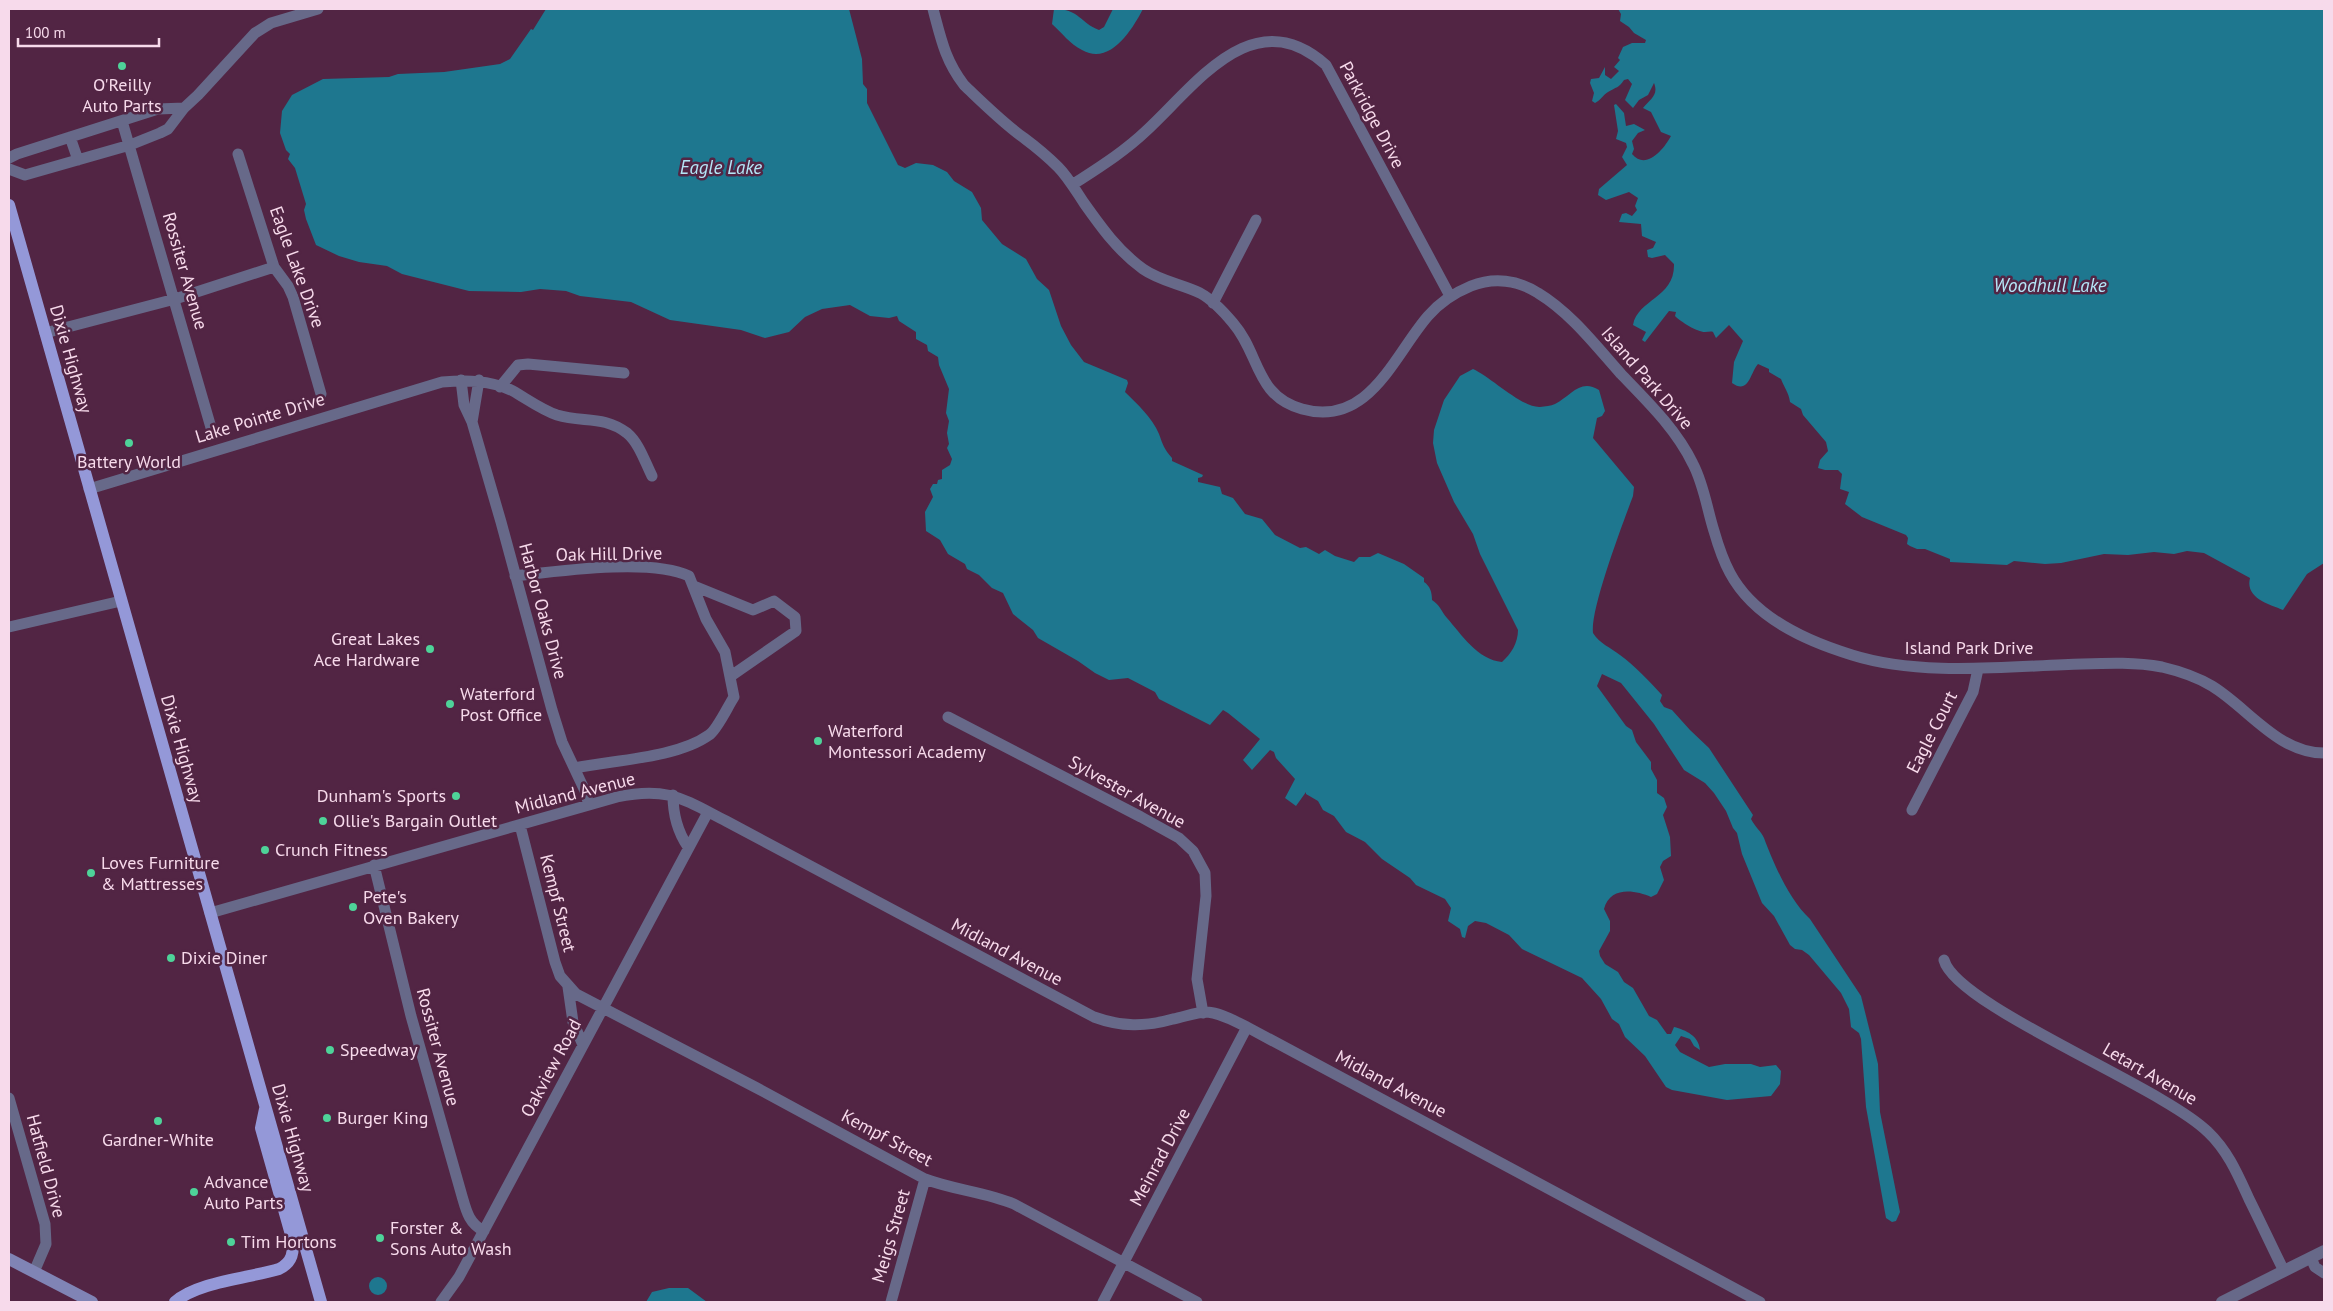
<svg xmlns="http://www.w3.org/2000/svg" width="2333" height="1311" font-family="'PT Sans',sans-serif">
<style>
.water{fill:#1e778f}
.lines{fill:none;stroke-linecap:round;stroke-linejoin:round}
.minor{stroke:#676989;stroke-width:11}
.tertiary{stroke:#676989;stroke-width:12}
.secondary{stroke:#8084b5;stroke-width:12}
.primary{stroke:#9498d8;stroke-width:12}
.poi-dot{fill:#4ed399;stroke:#522544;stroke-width:2}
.labels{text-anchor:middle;stroke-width:5;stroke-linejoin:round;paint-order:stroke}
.poi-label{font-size:18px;fill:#f7daeb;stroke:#522544;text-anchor:start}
.street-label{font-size:18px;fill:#f7daeb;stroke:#522544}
.water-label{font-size:19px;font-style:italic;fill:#b4e6f7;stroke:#522544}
</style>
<rect width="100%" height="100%" fill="#522544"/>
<path class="water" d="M546,9H849L862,59L863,84L867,89V103L898,165L905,168L916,163L933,165L947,172L954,181L972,192L981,208L982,220L1002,244L1026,259L1037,279L1049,290L1061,326L1071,345L1084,362L1127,380L1128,383L1125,392C1137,404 1152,417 1159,434C1163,445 1164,449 1172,458V461L1203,475L1202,477L1198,478V482L1220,487L1222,494L1233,498L1245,514L1262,519L1275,535L1300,548L1306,547L1319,554L1325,550L1335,556L1354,562L1359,557H1370L1378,553L1404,564L1424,578V582C1430,586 1432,592 1432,600C1440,605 1441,611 1447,618C1461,634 1478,660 1502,662C1511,654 1518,643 1518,630L1480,554L1473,534L1454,502L1437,463L1433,443L1434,430L1444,400L1460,376L1473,369C1491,377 1522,408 1540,407C1545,406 1551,406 1555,404C1571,396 1580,378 1599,390L1605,411L1602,416L1597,418L1593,438L1634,487L1633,496C1623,523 1590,609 1593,633C1599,643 1611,648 1620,655C1635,666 1650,682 1662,695L1660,701L1664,707L1672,710L1690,730L1709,748L1753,815L1751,819C1755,827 1761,831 1764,838C1773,862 1789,900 1810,919L1861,996L1878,1064L1880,1112L1900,1212L1896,1221L1892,1222L1886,1218L1866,1107L1861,1039L1859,1033L1851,1027L1849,1009L1841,993L1809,955L1802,950L1795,949L1790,945L1774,916L1762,903L1742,854L1737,833L1733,828L1726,811L1714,793L1705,783L1684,770L1654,724L1621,683L1602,674L1597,686L1626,726L1632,730L1636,742L1651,762V769L1657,780V793L1664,798L1667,807L1663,815L1670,837L1671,856L1663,861L1660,867L1664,880L1657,894L1651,897C1635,890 1610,886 1604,909L1610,921V931L1599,951L1600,956L1605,964L1618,972L1624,982L1633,988L1649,1016L1657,1020L1667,1034H1671L1674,1027C1686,1030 1699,1036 1700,1050L1694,1046L1690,1039L1681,1036L1675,1045L1680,1052L1709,1067L1725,1064H1751L1760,1067L1776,1065L1781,1071L1780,1084L1771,1096L1727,1100L1672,1090L1666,1087L1645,1056L1625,1037L1619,1024L1612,1019L1601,999L1582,978L1522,949L1509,935L1486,923L1475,921L1468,926L1465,938L1462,937L1460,929L1448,921L1451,908L1445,899L1416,885L1410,878L1382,859L1365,842L1346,832L1334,816L1323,810L1318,801L1306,794V792L1296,806L1285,798L1295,779L1276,758L1274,752L1270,750L1252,770L1243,760L1260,739L1228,713L1223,710L1210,725L1159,699L1155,692L1128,678L1109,680L1095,673L1078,661L1038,638L1033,630L1013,614L1003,593L992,588L979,575L967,569L965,564L948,554L940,540L926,531L925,512L933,497L930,489L933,484H937L938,480L942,479V470L950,465L952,459L947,448L949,444L947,433L949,421L946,413L949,389L939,365L938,357L928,351L927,345L916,339V332L899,321L897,316L889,318L870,316L850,305L822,309L805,317L789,332L765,338L741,330L670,320L631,302L580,296L566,291L540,289L521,292L469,291L402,274L387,266L359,262L339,256L316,245L306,219L304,210L306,204L295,168L288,159L290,154L286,150L280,133L282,111L292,95L323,79L389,77L398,74L444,72L500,64L510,59L531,29L533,30Z
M1054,9C1080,9 1080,23 1099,30L1104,27L1113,9H1143C1132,30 1110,66 1082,50C1070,44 1062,33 1052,24Z
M1618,9H2324V563L2307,574L2283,610C2268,604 2245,598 2250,578L2204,553L2187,551L2174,554L2154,552L2128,555L2104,554L2061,563L2045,564L2014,561L2007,565L1950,562V559L1925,549H1917L1910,546L1907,544L1908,538L1906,535L1862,517L1845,504L1849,492L1840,489L1842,474L1838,470H1825L1818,468L1820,460L1828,451L1826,442L1803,415L1801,409L1790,402C1789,393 1784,387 1781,379L1769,372V369L1758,364C1750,373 1749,395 1732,383L1734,362L1743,341L1729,325L1716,338L1713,332C1711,331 1708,332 1705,332C1697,332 1681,322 1675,316L1676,312L1669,311L1645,342L1642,340L1646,332L1633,325C1638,299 1675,298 1674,264L1665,255L1652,258L1648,257L1647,250L1653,248L1656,242L1642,236L1641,224L1619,222L1622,214L1626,213L1632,216L1637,210L1635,206L1638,198L1629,192L1606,200L1598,195L1599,189L1627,165L1622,157L1627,147L1626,143L1616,139L1618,131L1614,105L1616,104L1624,113L1626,126L1634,124L1645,130L1638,133L1632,141L1634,149L1632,154C1646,171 1664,149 1671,136L1661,132L1651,112L1643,108C1650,99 1659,95 1654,83L1648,95L1639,100L1633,108L1625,100L1632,84L1628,79L1624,80C1619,88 1616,87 1608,92C1603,95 1601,100 1595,103L1592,101L1594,93L1590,83L1591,79L1599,78L1605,67V75L1611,79L1619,71L1614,67L1620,60L1618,58L1623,47L1632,43H1645L1646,40L1634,33L1629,27L1620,21L1621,14Z
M369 1286a9 9 0 1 1 18 0a9 9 0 1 1-18 0Z
M669,1288H688L707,1302H646L652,1292Z"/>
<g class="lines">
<path class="minor" d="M933,9C941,39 945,60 964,85C983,103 1003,123 1024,138C1036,147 1047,156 1058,167C1068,177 1076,191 1084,203C1101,227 1118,251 1143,269C1160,281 1181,284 1200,293C1213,300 1223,311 1233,323C1260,354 1255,396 1302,409C1369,428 1394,355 1428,316C1440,302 1454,293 1471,286C1494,277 1518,280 1538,293C1571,313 1596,346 1621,374C1648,402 1676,429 1693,464C1704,485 1707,509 1714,531C1718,545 1723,560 1730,573C1754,618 1806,641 1852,655C1922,677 2009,666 2082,664C2109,663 2136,662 2162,667C2179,671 2197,677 2212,686C2248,708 2278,753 2324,753
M184,108L198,95L255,33L271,23L318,9
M122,121L212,431
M70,137L78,160
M238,154L274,267L288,286L293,297L321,394
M9,158L17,154L158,109L184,108L168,129L160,133L130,145L25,175L9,169
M1072,185C1098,168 1124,152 1146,131C1196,85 1253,0 1326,65L1450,296
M1213,303L1256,220
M45,333L175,299L274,267
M461,380L464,405L472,422L501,522L552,710L562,742L585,791L589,805
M500,387L518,365L528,364L624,373
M472,422L479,380
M89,489L442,382C467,380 490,380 513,391C527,399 542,410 557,415C583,423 603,415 627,433C639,443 645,462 652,476
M515,576C559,571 651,558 689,576L706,619L725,652L734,697C728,706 717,730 709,735C677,758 614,760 575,768
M694,586L753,610L774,601L795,617L796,631L731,676
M9,627L121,601
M948,717L1141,817L1179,838L1193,851L1205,873L1206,896L1197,979L1203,1013
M673,795C673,815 677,831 688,847
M1912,810L1973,692L1978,669
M520,825L555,962L560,976L576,994L755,1087L925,1179C954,1190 985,1192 1014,1204L1197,1302
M374,865L411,1016L462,1196C466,1210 469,1224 484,1231
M210,913L617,797C667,786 683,799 726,821L1094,1017C1121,1027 1145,1027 1173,1019C1184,1017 1196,1012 1207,1012C1221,1013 1234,1021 1247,1027L1760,1302
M1944,960C1956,1006 2163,1087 2208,1132C2228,1151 2238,1175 2249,1199C2261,1223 2272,1247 2284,1271
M568,987L573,1022L583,1045
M9,1098L45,1224L46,1244L34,1272
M2311,1258L2315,1267L2324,1273
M441,1302L459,1277L708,812
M891,1302L925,1179
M1103,1302L1247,1027"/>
<path class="tertiary" d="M2222,1302L2324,1251"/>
<path class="secondary" d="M9,1259L92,1302"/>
<path class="primary" d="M9,205L321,1302
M175,1302C197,1282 249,1278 279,1269C293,1262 294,1252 292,1238L261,1128L265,1109"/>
</g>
<g class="poi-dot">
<circle cx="122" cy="66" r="5"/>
<circle cx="129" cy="443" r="5"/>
<circle cx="430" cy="649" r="5"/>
<circle cx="450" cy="704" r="5"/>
<circle cx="818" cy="741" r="5"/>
<circle cx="456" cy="796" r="5"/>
<circle cx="323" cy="821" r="5"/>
<circle cx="265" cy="850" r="5"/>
<circle cx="91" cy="873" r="5"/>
<circle cx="353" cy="907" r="5"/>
<circle cx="171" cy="958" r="5"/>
<circle cx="330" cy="1050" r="5"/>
<circle cx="327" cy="1118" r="5"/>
<circle cx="158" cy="1121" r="5"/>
<circle cx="194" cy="1192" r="5"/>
<circle cx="380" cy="1238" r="5"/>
<circle cx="231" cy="1242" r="5"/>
</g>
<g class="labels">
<g class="poi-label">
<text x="122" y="91" text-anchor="middle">O'Reilly<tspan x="122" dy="21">Auto Parts</tspan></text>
<text x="129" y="468" text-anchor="middle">Battery World</text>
<text x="420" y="645" text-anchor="end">Great Lakes<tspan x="420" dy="21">Ace Hardware</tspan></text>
<text x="460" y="700">Waterford<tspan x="460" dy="21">Post Office</tspan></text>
<text x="828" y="737">Waterford<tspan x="828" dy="21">Montessori Academy</tspan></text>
<text x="446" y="802" text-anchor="end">Dunham's Sports</text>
<text x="333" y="827">Ollie's Bargain Outlet</text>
<text x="275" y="856">Crunch Fitness</text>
<text x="101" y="869">Loves Furniture<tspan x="101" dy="21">&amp; Mattresses</tspan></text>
<text x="363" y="903">Pete's<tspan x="363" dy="21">Oven Bakery</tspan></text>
<text x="181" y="964">Dixie Diner</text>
<text x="340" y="1056">Speedway</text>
<text x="337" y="1124">Burger King</text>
<text x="158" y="1146" text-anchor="middle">Gardner-White</text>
<text x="204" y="1188">Advance<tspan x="204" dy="21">Auto Parts</tspan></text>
<text x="390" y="1234">Forster &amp;<tspan x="390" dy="21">Sons Auto Wash</tspan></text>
<text x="241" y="1248">Tim Hortons</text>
</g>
<g class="street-label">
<text transform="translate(1372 115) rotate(62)" y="6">Parkridge Drive</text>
<text transform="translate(297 267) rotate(70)" y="6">Eagle Lake Drive</text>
<text transform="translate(185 271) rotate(74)" y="6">Rossiter Avenue</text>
<text transform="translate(71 359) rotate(74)" y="6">Dixie Highway</text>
<text transform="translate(1647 378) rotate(49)" y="6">Island Park Drive</text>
<text transform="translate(260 418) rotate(-17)" y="6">Lake Pointe Drive</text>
<text transform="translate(609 554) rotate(-1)" y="6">Oak Hill Drive</text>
<text transform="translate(543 611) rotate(75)" y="6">Harbor Oaks Drive</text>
<text x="1969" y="654">Island Park Drive</text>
<text transform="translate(1932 732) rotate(-63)" y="6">Eagle Court</text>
<text transform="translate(182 749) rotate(74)" y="6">Dixie Highway</text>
<text transform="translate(1127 792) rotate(29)" y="6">Sylvester Avenue</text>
<text transform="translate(575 793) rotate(-14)" y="6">Midland Avenue</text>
<text transform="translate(558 903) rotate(76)" y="6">Kempf Street</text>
<text transform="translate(1007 952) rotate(28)" y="6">Midland Avenue</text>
<text transform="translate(438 1047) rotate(75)" y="6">Rossiter Avenue</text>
<text transform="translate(551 1068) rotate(-62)" y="6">Oakview Road</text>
<text transform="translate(2150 1074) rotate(30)" y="6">Letart Avenue</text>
<text transform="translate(1391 1084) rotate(28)" y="6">Midland Avenue</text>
<text transform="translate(293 1138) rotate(74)" y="6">Dixie Highway</text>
<text transform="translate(887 1138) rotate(28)" y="6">Kempf Street</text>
<text transform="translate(1160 1157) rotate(-62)" y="6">Meinrad Drive</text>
<text transform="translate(46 1166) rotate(75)" y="6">Hatfield Drive</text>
<text transform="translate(891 1236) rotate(-74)" y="6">Meigs Street</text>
</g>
<g class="water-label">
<text x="721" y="174">Eagle Lake</text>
<text x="2050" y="292">Woodhull Lake</text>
</g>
</g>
<rect width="2333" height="1311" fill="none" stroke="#f7daeb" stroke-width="20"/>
<path d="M18 38v8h141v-8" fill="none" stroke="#f7daeb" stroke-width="2.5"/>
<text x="25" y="38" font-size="15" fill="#f7daeb" stroke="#522544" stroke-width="4" paint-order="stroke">100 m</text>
</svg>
